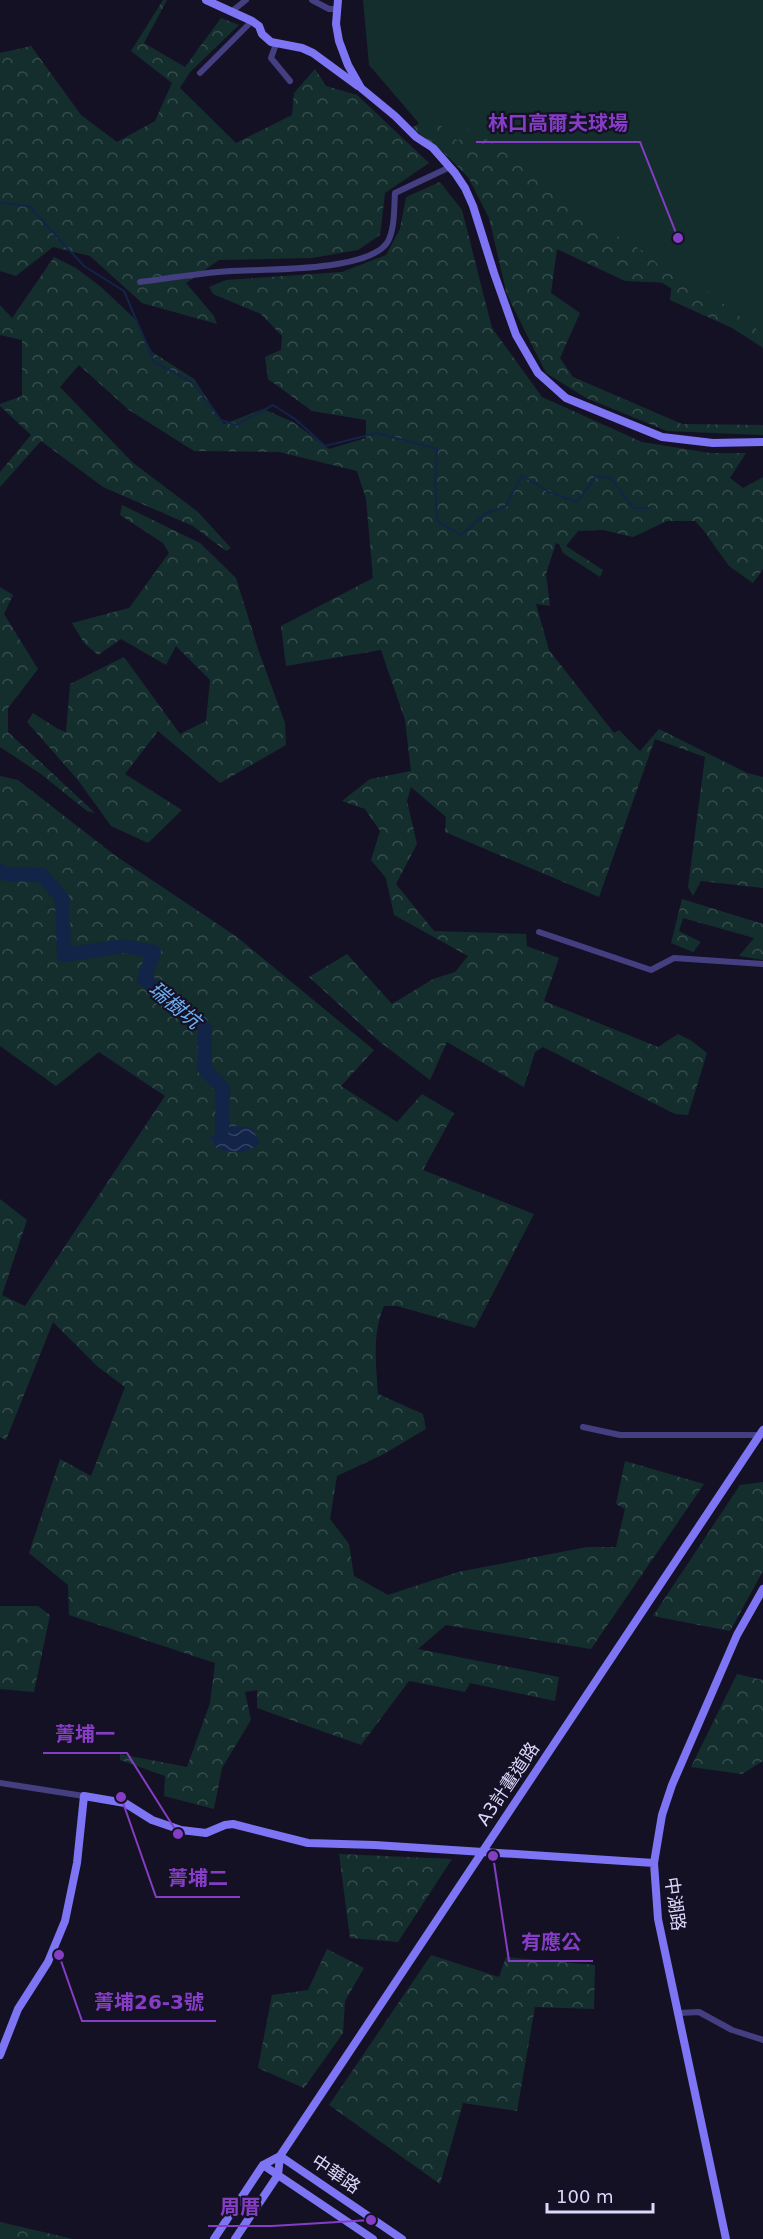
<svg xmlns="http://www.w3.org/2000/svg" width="763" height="2239" font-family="'DejaVu Sans','Noto Sans TC',sans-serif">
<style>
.grass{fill:#142e2e}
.forest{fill:url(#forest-crowns)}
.water{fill:url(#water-waves)}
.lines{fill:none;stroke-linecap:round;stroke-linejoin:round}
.stream{stroke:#122448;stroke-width:2}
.river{stroke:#122448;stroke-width:14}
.street{stroke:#443f80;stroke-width:6}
.secondary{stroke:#7e75f5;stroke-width:8}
.labels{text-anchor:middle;stroke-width:4.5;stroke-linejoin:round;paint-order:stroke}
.street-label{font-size:18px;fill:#ddd7fc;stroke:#151125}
.water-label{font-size:20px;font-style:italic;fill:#6db0f5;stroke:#151125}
.leader{fill:none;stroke:#853dc5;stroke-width:2}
.callout-dot{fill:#853dc5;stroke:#151125;stroke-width:2}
.callout-label{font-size:20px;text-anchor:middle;font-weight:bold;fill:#853dc5;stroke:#151125;stroke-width:4.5;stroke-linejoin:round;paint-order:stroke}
</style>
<defs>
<pattern id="forest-crowns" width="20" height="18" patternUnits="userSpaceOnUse" patternTransform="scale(1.5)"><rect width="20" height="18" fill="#142e2e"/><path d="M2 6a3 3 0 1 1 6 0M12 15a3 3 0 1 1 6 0" fill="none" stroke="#364c4d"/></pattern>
<pattern id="water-waves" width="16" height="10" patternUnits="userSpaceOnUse" patternTransform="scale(1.5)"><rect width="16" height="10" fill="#122448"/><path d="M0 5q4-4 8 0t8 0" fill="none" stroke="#344363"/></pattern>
</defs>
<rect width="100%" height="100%" fill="#151125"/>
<path class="grass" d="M363,0H763V348L423,128L369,65Z"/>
<path class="forest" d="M163,0H167L144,43L185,67L221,18L239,25L190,72L180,88L236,143L292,115L294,93L315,69L326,86L357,95L429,163L385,193L380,235L358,250L312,258L219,260L186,283L214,316L217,324L142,303L90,256L53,247L16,276L0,271V53L31,46L81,115L117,142L155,121L172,83L131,51Z
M430,116L458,141L470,128L562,192L597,224L648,254L661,268L678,269L763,334V349L761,341L670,300L672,283L625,281L557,249L551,293L580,313L560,358L573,377L682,424L763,425V435L667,431L586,398L546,373L507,295L489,218L468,177L443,152L412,128Z
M440,182L462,210L492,328L542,397L642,442L710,453H746L730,478L743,488L763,477V569L753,583L729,566L704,531L695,521H667L633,537L603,530L578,531L566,546L603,570L600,577L563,553L559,544L556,543L546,574L550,606L536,604L549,650L614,733L619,730L640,751L659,729L747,773L763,777V888L701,881L693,896L688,887L705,757L655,739L599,897L445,832L446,817L411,787L407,801L417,844L396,884L434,931L526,934L527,946L559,958L544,1001L658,1047L678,1034L692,1041L707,1053L688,1115L675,1114L543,1047L535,1052L524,1087L447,1042L430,1080L380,1042L309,977L347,954L392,1004L433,979L455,972L468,956L394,915L386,878L371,860L380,831L365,809L342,801L370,779L411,771L405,720L381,650L286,666L281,626L373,578L366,499L357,471L279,452L194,451L129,410L79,365L60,387L132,462L198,512L231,548L226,551L193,526L103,487L41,441L0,487V472L31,435L0,406V404L22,396V340L0,335V305L12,318L54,257L76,268L101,287L135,319L152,352L194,379L224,424L263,409L293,422L329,449L366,438V420L312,411L268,379L265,357L281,350L282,336L261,314L213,294L209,287L226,280L342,272L386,255L400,229L406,197Z
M122,505L200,543L236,578L259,652L285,723L286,745L220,783L158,731L125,774L182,810L148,843L111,826L78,780L27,722L33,713L58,729L66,732L70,684L124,657L180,734L206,721L210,680L176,646L166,665L121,639L98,655L84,643L72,623L129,608L169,553L163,543L120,515Z
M0,587L13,595L4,614L38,669L8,708V732L95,813L87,811L41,774L0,747Z
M0,776L18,780L113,854L237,937L374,1050L341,1086L397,1122L422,1094L454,1113L423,1170L534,1214L475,1328L397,1306H384C372,1333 376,1365 378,1394L423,1414L426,1429L382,1455L337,1476L330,1519L349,1544L354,1576L388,1595L458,1572L587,1547H616L625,1509L616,1504L625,1461L704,1484L591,1649L446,1625L418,1649L559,1677L555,1701L470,1683L465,1692L409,1681L361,1745L257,1708V1690L245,1692L251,1720L222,1768L214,1809L164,1796L165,1776L120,1760V1754L187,1767L210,1703L215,1663L69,1615L68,1585L29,1553L60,1459L91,1476L125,1387L98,1367L53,1322L6,1440L0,1437V1199L27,1220L2,1295L25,1306L165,1096L99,1052L56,1086L0,1046Z
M682,899L763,924V960L739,956L754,938L683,918L679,931L701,942L693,952L671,943Z
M763,1482V1571L730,1631L653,1616L740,1485Z
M0,1606H38L50,1615L34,1692L0,1689Z
M737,1674L763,1680V1761L742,1774L691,1767Z
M339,1854L452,1859L398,1942L350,1938Z
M327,1949L364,1968L345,2001L343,2033L304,2088L258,2068L272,1995L308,1990Z
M431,1955L499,1977L506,1957L595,1965L594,2009L535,2007L517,2111L463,2103L440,2184L329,2105Z
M0,2222L73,2239H0Z"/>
<path class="water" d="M232,1126L252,1128L260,1143C246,1155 234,1154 216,1148L210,1137Z"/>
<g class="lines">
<path class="stream" d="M0,203L29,206L84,266L124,291L154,362L193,383L221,420L236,425L273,405L295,419L325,446L377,433L437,449L435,481L437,521L461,535L486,513L505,507L522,475L549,492L577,502L596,476L611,478L633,508H649"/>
<path class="river" d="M0,871L6,874L42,875L62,898L64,955L124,946L154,952L144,979L176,1002L205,1028V1069L223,1089L222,1130"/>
<path class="street" d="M312,0L329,9H337
M231,12L246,0
M276,44L271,58L290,81
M200,73L252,21
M140,282C170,278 201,273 231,271C265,269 366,272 387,243C395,230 394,208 395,193L450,167
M539,932L651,970L674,958L763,964
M583,1427L620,1435H762
M0,1783L84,1796
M679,2013L699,2012L732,2030L763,2040"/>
<path class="secondary" d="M206,0L252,21L259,26L262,34L271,42L302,48L313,53L358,86
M338,0L336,24L339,41L348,65L361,88L395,116L416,137L433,148L455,173L465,188L473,206L494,273L516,335L538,373L566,398L662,437L713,443L763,442
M0,2055L18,2009L48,1962L65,1921L77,1863L84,1796L125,1803L152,1820L181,1830L206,1833L225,1825L233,1824L308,1843L375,1845L654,1863
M280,2156L402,2239
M263,2165L373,2239
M214,2239L263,2165L280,2156
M235,2239L278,2175L280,2156L763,1430
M726,2239L658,1919L654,1863L662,1815L672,1785L737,1635L763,1589"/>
</g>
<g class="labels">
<g class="street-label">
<text transform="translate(508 1784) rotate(-56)" y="6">A3計畫道路</text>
<text transform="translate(675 1904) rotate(82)" y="6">中湖路</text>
<text transform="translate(336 2174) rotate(34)" y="6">中華路</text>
</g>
<g class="water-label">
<text transform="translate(175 1005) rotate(40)" y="7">瑞樹坑</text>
</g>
</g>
<path class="leader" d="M678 238L640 142H476M178 1834L127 1753H43M121 1797L156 1897H240M493 1856L509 1961H593M59 1955L82 2021H216M371 2220L272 2226H208"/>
<g class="callout-dot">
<circle cx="678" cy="238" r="6"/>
<circle cx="178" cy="1834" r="6"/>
<circle cx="121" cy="1797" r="6"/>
<circle cx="493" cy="1856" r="6"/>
<circle cx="59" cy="1955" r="6"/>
<circle cx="371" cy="2220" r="6"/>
</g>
<g class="callout-label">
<text x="558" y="130">林口高爾夫球場</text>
<text x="85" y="1741">菁埔一</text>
<text x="198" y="1885">菁埔二</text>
<text x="551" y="1949">有應公</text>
<text x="149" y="2009">菁埔26-3號</text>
<text x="240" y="2214">周厝</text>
</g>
<path d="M547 2203v9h106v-9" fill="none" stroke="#ddd7fc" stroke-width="3"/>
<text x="556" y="2203" font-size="18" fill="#ddd7fc" stroke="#151125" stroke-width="4.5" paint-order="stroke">100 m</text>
</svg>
